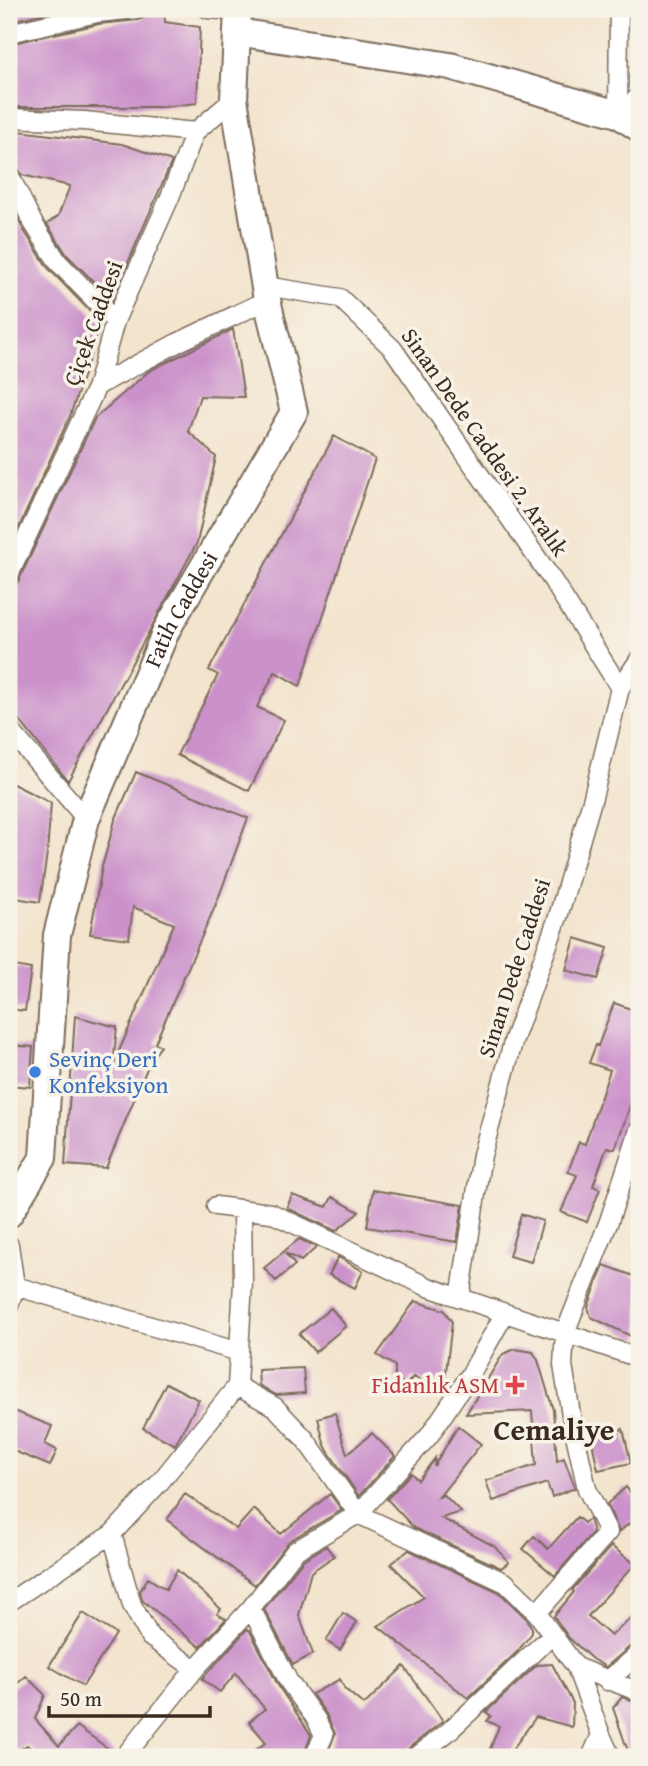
<svg xmlns="http://www.w3.org/2000/svg" width="648" height="1766" font-family="'Gentium Book Plus',serif">
<style>
.building{fill:#cb91ca}
.lines{fill:none;stroke-linecap:round;stroke-linejoin:round}
.street-casing{stroke:#7b6b5b;stroke-width:21}
.secondary-casing{stroke:#7b6b5b;stroke-width:30}
.street{stroke:#fff;stroke-width:18}
.secondary{stroke:#fff;stroke-width:26}
.shop-dot{fill:#3f7fe0;stroke:#f7f3e8;stroke-width:2.5}
.health-dot{fill:#e0444e;stroke:#f7f3e8;stroke-width:2.5}
.labels{text-anchor:middle;stroke-width:7;stroke-linejoin:round;paint-order:stroke}
.street-label{font-size:23px;fill:#3b2a1e;stroke:#f7f3e8}
.shop-label{font-size:23px;fill:#366cbe;stroke:#f7f3e8;text-anchor:start}
.health-label{font-size:23px;fill:#be3a42;stroke:#f7f3e8;text-anchor:end}
.district-label{font-size:30px;font-weight:bold;fill:#3b2a1e;stroke:#f7f3e8}
</style>
<rect width="100%" height="100%" fill="#f7f3e8"/>
<filter id="ink" filterUnits="userSpaceOnUse"><feTurbulence type="fractalNoise" baseFrequency=".0143" numOctaves="2"/><feDisplacementMap in="SourceGraphic" scale="14" xChannelSelector="R" yChannelSelector="G"/><feConvolveMatrix kernelMatrix="1 2 1 2 8 2 1 2 1" color-interpolation-filters="sRGB"/></filter>
<filter id="wash" filterUnits="userSpaceOnUse"><feTurbulence type="fractalNoise" baseFrequency=".00686" numOctaves="4" result="noise"/><feDisplacementMap in="SourceGraphic" scale="28" xChannelSelector="R" yChannelSelector="G"/><feGaussianBlur stdDeviation="1.57" result="paint"/><feColorMatrix in="noise" values="0 0 0 0 0 0 0 0 0 0 0 0 0 0 0 0 0 1.4 0 .05"/><feComposite in="paint" operator="in"/></filter>
<g filter="url(#wash)">
<rect width="100%" height="100%" fill="#f3e4cd"/>
<g id="blocks">
<path class="building" d="M9,9H64L9,21Z
M147,9H164L165,22L200,27L197,103L163,107H9V44L99,24L138,20L143,18Z
M11,130L122,144L172,161L112,300L67,255L47,224L58,216L70,186L22,175L16,165L9,163Z
M9,199L23,229L48,268L101,323L70,416L9,549Z
M233,329L244,397L200,396L188,431L216,457L197,543L68,781L9,707V586L15,585L19,580L95,418L149,371Z
M334,436L375,459L300,686L275,672L257,707L284,720L249,791L177,755L218,675L209,670Z
M136,772L248,818L216,904L155,1043L161,1046L150,1061L106,1168L65,1165L75,1016L117,1027L113,1065L174,924L133,907L129,939L90,934L102,867L115,820Z
M9,782L51,803L47,853L40,902L9,897Z
M575,938L608,948L598,979L566,970Z
M9,965L31,969L25,1011L9,1009Z
M614,1003L639,1012V1080L615,1149L607,1147L593,1186L600,1189L587,1222L561,1212L577,1175L568,1172L579,1142L585,1144L610,1070L589,1063L596,1045L598,1046Z
M9,1045L33,1047L30,1087L9,1085Z
M373,1190L463,1205L457,1242L367,1227Z
M292,1195L327,1207L332,1197L359,1212L336,1231L287,1208Z
M521,1214L543,1221L531,1262L509,1256Z
M299,1239L317,1247L301,1261L285,1253L295,1265L276,1281L264,1268Z
M338,1257L363,1271L355,1288L329,1275Z
M604,1265L639,1278V1340L591,1317L588,1307Z
M415,1301L444,1310L452,1322L445,1380L423,1381L413,1377L406,1385L395,1379V1366L377,1355Z
M331,1308L346,1326L315,1352L299,1334Z
M515,1349L533,1352L538,1360L553,1410L557,1461L564,1458L575,1488L552,1497L547,1483L493,1501L486,1481L536,1465L532,1411L466,1414L503,1354Z
M303,1368L305,1393L276,1395L259,1385L258,1370Z
M166,1383L199,1400L175,1445L143,1428Z
M9,1409L52,1426L45,1444L57,1450L50,1466L9,1449Z
M335,1413L347,1454L372,1433L395,1456L359,1496L328,1451L324,1443L318,1418Z
M458,1426L481,1444L439,1497L444,1495L461,1512L441,1518L494,1546L509,1562L501,1568L414,1528L387,1499L411,1473L418,1480L435,1458L434,1466Z
M623,1429L631,1463L598,1470L591,1437Z
M626,1487L639,1503V1515L619,1532L607,1504Z
M185,1494L236,1529L254,1509L281,1534L330,1494L342,1510L289,1541L255,1585L167,1520Z
M577,1517L584,1523L589,1519L593,1532L555,1576L523,1549L534,1536L548,1549Z
M326,1546L334,1556L311,1572L299,1615L313,1654L293,1665L264,1609L303,1560Z
M611,1546L635,1564L588,1616L611,1636L639,1611V1643L632,1645L606,1667L592,1659L568,1637L554,1616L574,1592L572,1590Z
M409,1550L499,1592L527,1619L532,1628V1633L517,1652L468,1698L378,1626L424,1597L391,1564Z
M177,1570L221,1609L217,1614L226,1619L200,1647L143,1601L140,1591L148,1578L166,1589Z
M83,1613L116,1634L83,1686L49,1666Z
M343,1613L357,1622L340,1650L326,1641Z
M247,1629L250,1631L279,1687L311,1735L303,1757H247L266,1742L249,1722L265,1709L236,1673L220,1692L202,1679Z
M552,1664L573,1703L572,1727L536,1717L507,1757H487L499,1726L487,1721L491,1716L486,1712L537,1665Z
M404,1666L443,1721L409,1748L405,1757H326L335,1734L326,1714L312,1694L340,1679L345,1689L364,1705Z
M26,1676L45,1695L35,1719L59,1746L77,1726L114,1753L113,1757H40L27,1745L9,1756V1691Z
M622,1697L639,1703V1757H630L613,1708Z"/>
</g>
</g>
<g filter="url(#ink)">
<use href="#blocks" fill-opacity="0" stroke="#7b6b5b" stroke-width="2"/>
<g class="lines">
<defs>
<path id="street" d="M208,9L238,11
M9,33L97,13L136,9
M618,114L619,9
M618,114L639,97
M9,118L84,121L195,132
M9,174L33,223L58,262L115,321
M265,286L340,298L393,349L553,581L620,688
M97,386L177,343L267,300
M9,575L97,386L115,321L170,197L195,132L234,99
M9,729L86,819
M216,1206L271,1213L428,1287L639,1358
M9,1245L15,1286L9,1306
M15,1286L239,1352
M460,1298L482,1155L514,1039L558,917L593,797L620,688L639,660
M237,1386L275,1407L305,1439L358,1514L506,1583L537,1613L576,1667L601,1735L591,1757
M112,1534L132,1605L150,1637L195,1669
M9,1602L112,1534L160,1482L237,1386L243,1282L242,1209
M251,1608L289,1682L316,1719L324,1735L314,1757
M537,1613L608,1532L587,1489L572,1421L563,1365L565,1333L609,1221L639,1130
M576,1667L639,1692
M607,1681L639,1654
M601,1735L611,1757
M124,1757L195,1669L251,1608L295,1551L358,1514L429,1436L470,1375L505,1313
M416,1757L448,1732L552,1635"/>
<g id="secondary">
<path d="M237,32L450,66L618,114L639,128"/>
<path id="s1" d="M9,1214L43,1158L57,935L86,819L167,629L294,412L267,300L234,99L238,9"/>
</g>
</defs>
<use href="#street" class="street-casing"/>
<use href="#secondary" class="secondary-casing"/>
<use href="#street" class="street"/>
<use href="#secondary" class="secondary"/>
</g>
</g>
<circle class="shop-dot" cx="35" cy="1072" r="7"/>
<path class="health-dot" d="M511.5 1374.5h7v7h7v7h-7v7h-7v-7h-7v-7h7z"/>
<g class="labels">
<g class="street-label">
<text transform="translate(93 323) rotate(-70)" y="8">Çiçek Caddesi</text>
<text transform="translate(485 442) rotate(55)" y="8">Sinan Dede Caddesi 2. Aralık</text>
<text dy="8" stroke="none"><textPath href="#s1" startOffset="639">Fatih Caddesi</textPath></text>
<text transform="translate(514 968) rotate(-72)" y="8">Sinan Dede Caddesi</text>
</g>
<g class="shop-label">
<text x="49" y="1067">Sevinç Deri<tspan x="49" dy="26">Konfeksiyon</tspan></text>
</g>
<g class="health-label">
<text x="499" y="1393">Fidanlık ASM</text>
</g>
<g class="district-label">
<text x="554" y="1440">Cemaliye</text>
</g>
</g>
<rect width="648" height="1766" fill="none" stroke="#f7f3e8" stroke-width="35"/>
<path d="M49 1706v10h161v-10" fill="none" stroke="#3b2a1e" stroke-width="3.5"/>
<text x="60" y="1706" font-size="21" fill="#3b2a1e" stroke="#f7f3e8" stroke-width="5" paint-order="stroke">50 m</text>
</svg>
